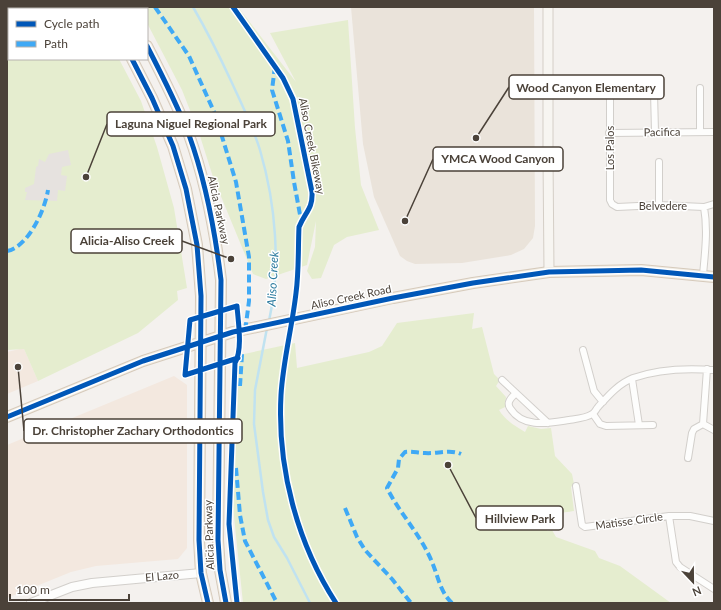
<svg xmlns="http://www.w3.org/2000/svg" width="721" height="610" font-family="Lato,sans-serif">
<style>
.commercial{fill:#f3e8df}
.education{fill:#eae3da}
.green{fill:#e5edcf}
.parking{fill:#e6e2df}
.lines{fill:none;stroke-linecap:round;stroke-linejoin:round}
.stream{stroke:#c0e2f0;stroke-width:2.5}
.minor-casing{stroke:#d2cfcb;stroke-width:8}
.tertiary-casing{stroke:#d2cfcb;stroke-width:10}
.secondary-casing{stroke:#d4cec6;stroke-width:11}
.primary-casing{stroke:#d6cabb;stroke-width:12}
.minor{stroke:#fdfdfc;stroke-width:6}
.tertiary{stroke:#fdfdfc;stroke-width:8}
.secondary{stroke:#f7f5f1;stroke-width:9}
.primary{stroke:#f2eee6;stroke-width:10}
.quiet{stroke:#3fa9f5;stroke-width:4;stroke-dasharray:8 4;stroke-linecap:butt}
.cycleway-casing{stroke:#fff;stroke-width:8}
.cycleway{stroke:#0057b8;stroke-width:5}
.labels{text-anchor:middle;stroke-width:3;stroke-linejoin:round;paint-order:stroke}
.street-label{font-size:11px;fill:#4b4239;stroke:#fff}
.water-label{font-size:12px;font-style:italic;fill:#2c7b9f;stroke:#fff}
.leader{fill:none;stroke:#4b4239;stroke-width:1.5}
.callout-dot{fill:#4b4239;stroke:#fff;stroke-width:1.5}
.callout{fill:#fff;stroke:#4b4239;stroke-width:1.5}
.callout-label{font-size:12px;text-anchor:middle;font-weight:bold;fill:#4b4239}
</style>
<rect width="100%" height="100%" fill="#f4f1ee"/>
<path class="commercial" d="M20,349H24L38,381L7,394V352Z
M174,376L187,385V548L178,559L96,566L71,572L7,598V445Z"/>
<path class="education" d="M351,7H534L535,226L533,238L524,249L511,255L462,263L415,264L407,261L400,256L374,197L363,144Z"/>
<path class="green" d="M7,7H85L87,9H9V59H119L141,101L157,147L174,208L187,288L177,291L178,300L138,333L38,381L24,349L7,350Z
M137,7H238L296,82L270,33L348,20L355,128L361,185L379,230L347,237L334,245L321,278L312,279L307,271L315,247L316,221L307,265L266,279L253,274L213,177L199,133L182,90L147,23V9H138Z
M474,313L472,329L482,327L494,374L500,380L496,386L506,397L505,407L499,410C505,420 515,426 525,432L528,426L541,429L551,428L555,456L572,474L574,484L571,487L574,511C562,513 543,513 547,531L552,530L556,537L595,551L599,558L620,566L671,603H243L231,488L237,364L244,354L295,343L297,368L369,352L382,346L397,323Z"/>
<path class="parking" d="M68,150L71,165L62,167L61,175L67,176L65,191L58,190L57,201L25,200L27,192H25V188L34,184L36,167L38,166L39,159L45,162L49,154Z"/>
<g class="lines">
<path class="stream" d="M193,7C207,31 220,57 232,83C242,105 253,127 260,150C276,205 281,266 269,321
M267,328L255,390L254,424L263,492L268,520L274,537L287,558L310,603"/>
<defs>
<path id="minor" d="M610,90V200L612,204L617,207L659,205L704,207L714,204
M654,92L655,132
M700,132V88
M609,133L714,132
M659,162V205
M703,275C705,252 708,230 704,207
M583,350L594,391L603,402
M632,379L639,425
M502,380L548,423
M516,393C512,397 506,402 510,408C523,429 549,423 569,420C575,419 587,418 592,414C595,413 596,409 598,407C608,396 618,384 633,378C658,369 687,368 714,370
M593,414L600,424L606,426L653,425
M703,424L714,430
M688,458L692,433L694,429L703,424L707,369
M576,486L582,525L585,527L669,516
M714,521L690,516H669L676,562L680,567L714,589"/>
<path id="tertiary" d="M31,603L72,587L92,583L201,573"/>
<path id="secondary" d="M548,7V157L549,272"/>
<path id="primary" d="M101,7L102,9
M123,7L125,9
M147,46C162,75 177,104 189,135C206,182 215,231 221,280L218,540L220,570L226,603
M132,59L152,98L173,146L186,189L197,245L201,296L199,540L201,573L208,603
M7,417L143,361L233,332L393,298L473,283L549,272L641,270L714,277"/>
</defs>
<use href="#minor" class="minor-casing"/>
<use href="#tertiary" class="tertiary-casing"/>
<use href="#secondary" class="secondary-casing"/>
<use href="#primary" class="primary-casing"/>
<use href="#minor" class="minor"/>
<use href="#tertiary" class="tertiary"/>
<use href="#secondary" class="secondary"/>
<use href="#primary" class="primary"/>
<path class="quiet" d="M155,7L189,56L215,114L236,182L249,257V301L245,332
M275,66L272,90L288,141L294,182L301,220
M7,251C28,247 45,210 48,190
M240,386L242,354
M236,468L240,515L245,541L277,603
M345,508L357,537L365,550L392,579L411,603
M452,603C440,592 438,576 432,562C421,535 400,514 387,488L398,468L399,459L405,452C412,451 418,453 425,453C437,454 450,449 461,454"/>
<defs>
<path id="cycleway" d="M233,7L283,78L293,99L312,192C313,209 305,212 299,227C298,249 299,271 296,293C292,328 283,361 281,395C277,467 297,543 336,603
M147,46C162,75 177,104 189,135C206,182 215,231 221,280L218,540L220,570L226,603
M132,59L152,98L173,146L186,189L197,245L201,296L199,540L201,573L208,603
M7,417L143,361L233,332L393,298L473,283L549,272L641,270L714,277
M237,603L229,524L235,363C243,349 238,321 237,306L190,320L185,375L238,358"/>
</defs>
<use href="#cycleway" class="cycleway-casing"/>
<use href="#cycleway" class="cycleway"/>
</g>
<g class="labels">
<g class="street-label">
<text transform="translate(662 132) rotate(-1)" y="4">Pacifica</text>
<text transform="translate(312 146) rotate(79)" y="4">Aliso Creek Bikeway</text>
<text transform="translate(610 148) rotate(-90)" y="4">Los Palos</text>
<text x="663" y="210">Belvedere</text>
<text transform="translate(219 210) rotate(78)" y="4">Alicia Parkway</text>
<text transform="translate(351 297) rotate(-12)" y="4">Aliso Creek Road</text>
<text transform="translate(629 521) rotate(-8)" y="4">Matisse Circle</text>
<text transform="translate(209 535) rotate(-92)" y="4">Alicia Parkway</text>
<text transform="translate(162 576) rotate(-5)" y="4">El Lazo</text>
</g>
<g class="water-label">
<text transform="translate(273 279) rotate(-87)" y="4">Aliso Creek</text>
</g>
</g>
<path class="leader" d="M476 138L509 87M86 177L107 124M405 221L433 159M231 259L182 241M18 367L24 431M448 465L476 518"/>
<g class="callout-dot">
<circle cx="476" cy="138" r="4"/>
<circle cx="86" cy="177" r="4"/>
<circle cx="405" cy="221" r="4"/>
<circle cx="231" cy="259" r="4"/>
<circle cx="18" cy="367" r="4"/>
<circle cx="448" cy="465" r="4"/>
</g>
<g class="callout">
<rect x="509" y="75" width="155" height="24" rx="4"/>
<rect x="107" y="112" width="168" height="24" rx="4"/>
<rect x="433" y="147" width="130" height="24" rx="4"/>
<rect x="71" y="229" width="111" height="24" rx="4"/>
<rect x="24" y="419" width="218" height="24" rx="4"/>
<rect x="476" y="506" width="87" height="24" rx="4"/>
</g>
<g class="callout-label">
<text x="586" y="92">Wood Canyon Elementary</text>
<text x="191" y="128">Laguna Niguel Regional Park</text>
<text x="498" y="163">YMCA Wood Canyon</text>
<text x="127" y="245">Alicia-Aliso Creek</text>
<text x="133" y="435">Dr. Christopher Zachary Orthodontics</text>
<text x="520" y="523">Hillview Park</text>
</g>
<rect width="721" height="610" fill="none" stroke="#4b4239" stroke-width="16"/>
<rect x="8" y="8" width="140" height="52" fill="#ffffff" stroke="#b7b3b0"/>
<rect x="16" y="21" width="20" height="6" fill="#0057b8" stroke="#b7b3b0"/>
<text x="44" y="28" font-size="12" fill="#4b4239">Cycle path</text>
<rect x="16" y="41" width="20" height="6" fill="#3fa9f5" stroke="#b7b3b0"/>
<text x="44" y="48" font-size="12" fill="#4b4239">Path</text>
<g transform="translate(693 582) rotate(158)" stroke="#ffffff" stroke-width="3" paint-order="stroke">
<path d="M0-3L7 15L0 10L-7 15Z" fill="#4b4239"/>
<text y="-6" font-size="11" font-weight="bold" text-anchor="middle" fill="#4b4239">N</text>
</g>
<path d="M10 594v6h119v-6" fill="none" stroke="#4b4239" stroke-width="2"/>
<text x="16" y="594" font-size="12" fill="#4b4239" stroke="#ffffff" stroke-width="3" paint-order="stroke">100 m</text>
</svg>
